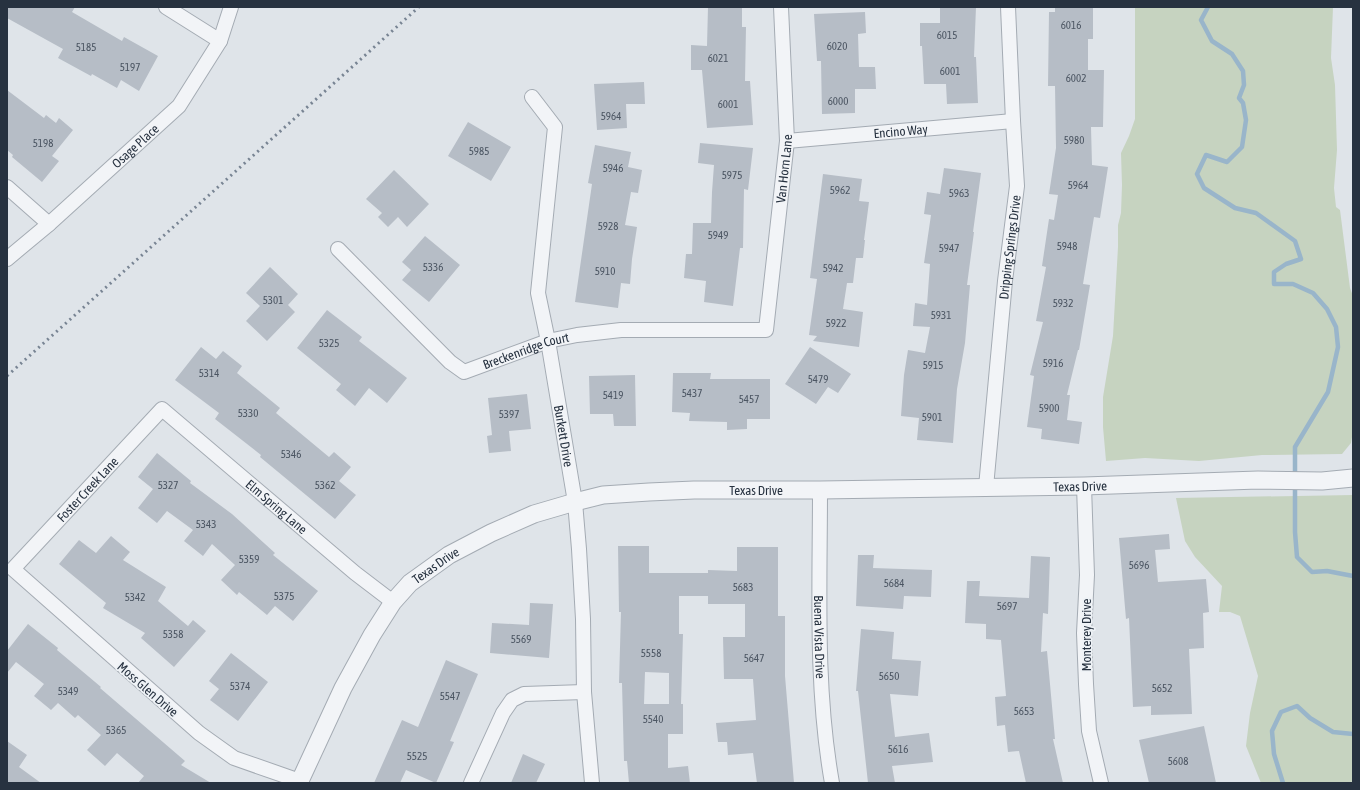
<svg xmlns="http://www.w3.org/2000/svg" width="1360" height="790" font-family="'Asap Condensed',sans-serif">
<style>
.green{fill:#c6d3c0}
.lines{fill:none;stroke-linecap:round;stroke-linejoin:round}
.stream{stroke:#99b5ca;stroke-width:4.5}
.building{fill:#b6bdc6;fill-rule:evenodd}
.minor-casing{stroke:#a4abb3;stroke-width:16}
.tertiary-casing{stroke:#a4abb3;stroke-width:19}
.minor{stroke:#f2f4f7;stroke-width:14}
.tertiary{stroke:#f2f4f7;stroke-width:17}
.rail{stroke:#788493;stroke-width:3;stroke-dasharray:2 4;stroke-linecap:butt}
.labels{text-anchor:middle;stroke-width:3.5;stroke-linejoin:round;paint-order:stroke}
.number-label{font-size:11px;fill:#4b5562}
.street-label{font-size:13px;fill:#273240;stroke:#eef2f6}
</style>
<rect width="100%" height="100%" fill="#dfe4e9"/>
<path class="green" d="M1135,7H1333L1331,58L1335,85L1337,150L1334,188L1336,207L1340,210L1350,288L1353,296V431L1351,443L1342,454L1262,455L1199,461L1145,458L1106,461L1103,427V397L1113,336L1118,247V225L1121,213L1122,185L1121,153L1129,136L1135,119Z
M1353,495V783H1261L1246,746L1250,713L1258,676L1240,616L1230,612H1219L1222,586L1195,557L1185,541L1176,498Z"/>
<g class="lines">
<path class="stream" d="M1208,7L1201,20L1212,41L1232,54L1243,71L1244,85L1239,98L1243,103L1246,120L1242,147L1227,162L1206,155L1197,174L1204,188L1235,208L1256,213L1295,241L1301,259L1286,264L1274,272V284H1293L1313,293L1327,309L1336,327L1338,347L1328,392L1295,447V532L1297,557L1312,572L1327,571L1353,576
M1283,783L1274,754L1272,731L1281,712L1297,706L1310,718L1333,732L1353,734"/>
</g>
<path class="building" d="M7,7H75L72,12L122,41L124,37L158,56L139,91L121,80L117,88L92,74L91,76L58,58L63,49L7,18Z
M708,7H742V27H746L745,81H750L753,125L707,128L702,70H691V45L707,46Z
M940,7H976L974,57H976L978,103L947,104L946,84H924L922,46H920V23H940Z
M1055,7H1093V39H1088V70H1104L1103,127H1091L1092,165L1108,167L1100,218L1094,217L1083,284L1090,285L1079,350H1078L1067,395H1070L1067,420L1082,422L1079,444L1041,439L1042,429L1027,427L1034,376L1030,375L1043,322L1036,321L1046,267L1042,266L1049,219L1054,220L1058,195L1049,194L1056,148L1055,86H1048L1049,12H1055Z
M865,12L866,33L858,34L859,67H875L876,89H855V113L822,114L821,61H817L814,14Z
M644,82L645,104H626L627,128L597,130L594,84Z
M7,90L44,118L46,115L56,123L59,118L73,130L52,156L59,161L42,182L12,157L13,155L7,150Z
M468,122L511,147L491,181L448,156Z
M700,143L753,148L748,190L744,189L743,248H740L733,306L704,302L706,281L684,278L686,254H692L693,223H711L712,192L714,165L698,163Z
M595,145L631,152L628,167L642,170L638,193L631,192L625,225L637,227L632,259L630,284L621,283L618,308L575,302L592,184L588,183Z
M944,168L981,173L973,232H974L967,285H970L965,343L957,389L953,443L917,440L919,418L901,416L904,375L908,350L925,353L930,327L913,326L915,303L927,305L930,264L924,263L931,215L924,214L927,192L940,194Z
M394,170L429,204L407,227L398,217L388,227L378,217L382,213L366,199Z
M823,174L862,179L859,201L869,202L864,240H865L863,258H856L853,283H847L843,309L863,312L859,347L813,341L817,336L809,335L817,279L810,278Z
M425,236L460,265L429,302L402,280L411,270L402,262Z
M270,267L298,294L288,305L295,312L267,341L246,321L260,306L246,293Z
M327,310L362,337L359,341L407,378L387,403L369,388L355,406L336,390L341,384L297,348Z
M201,347L216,359L223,351L242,366L237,373L280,408L276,413L329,457L334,452L351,467L339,481L356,495L335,519L260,457L261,455L215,419L219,413L175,380Z
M810,347L851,374L838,393L828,387L816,404L785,384Z
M673,373H711L710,379H770V419H747V429L727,430V422L689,421L690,413L672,412Z
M635,375L636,426H614L613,414H590L589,376Z
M527,394L531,429L509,431L511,451L489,453L487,436L492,435L488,398Z
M157,453L191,481L190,483L232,514L275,553L273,555L318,591L293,621L275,606L267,615L239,592L237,595L221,580L235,565L212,544L203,556L184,541L193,530L167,511L157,523L138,508L153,489L138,477Z
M1169,534L1170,549L1155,550L1158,582L1206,579L1209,612L1203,613L1204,648L1189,649L1192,714L1151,715V706L1133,707L1129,618L1126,619L1119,538Z
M111,536L130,552L123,560L166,587L158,601L188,626L193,620L206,631L174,667L141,638L145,633L103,608L106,603L59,564L79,540L96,553Z
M618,546H649V573H708V570L737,571V547H778V616H785V676L794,783H757L753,753L728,755L727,742H718L716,723L756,720L753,679H724L723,637H745V604H708V596H679V634H683L681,704H683V734H668V768L688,766L690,783H629L627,761H624L622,683H619L621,612H619ZM645,672L669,673V704H644Z
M858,555H874L873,568L932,570L931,597L904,596L903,609L856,606Z
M1031,556L1050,557L1048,614L1043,613L1041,652L1047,651L1055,739H1053L1063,783H1026L1019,751L1008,752L1005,725L997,726L995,697L1006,696L1001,640L986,639V624L965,623L967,581H980L979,596L1029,598Z
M530,603L553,604L549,658L490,653L492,623L529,625Z
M28,624L58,648L57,650L101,687L100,688L185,761L181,765L211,783H138L144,776L117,753L105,766L87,750L101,735L78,715L75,718L58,703L51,710L34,696L44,684L16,662L7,673V651Z
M861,629L894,632L892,659L921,661L918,696L890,694L895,737L929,733L933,762L892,766L895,783H868L858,691H856Z
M231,653L268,682L238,721L210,700L219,689L209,681Z
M446,660L478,674L450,741L454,742L436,783L406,770L400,783H374L402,720L418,727Z
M1204,726L1216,783H1149L1139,740Z
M7,741L27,755L19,767L41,783H7Z
M523,754L545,764L536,783H511Z"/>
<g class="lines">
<defs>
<g id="minor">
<path d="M166,7L220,41"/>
<path id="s1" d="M532,97L555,127L538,293L548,341L575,502L579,549L583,619L584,692L592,783"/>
<path id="s2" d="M787,141L1013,121"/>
<path d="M7,187L49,224"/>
<path id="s3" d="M338,249L450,362L464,372L548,341L577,335L621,330H766L787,141L781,7"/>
<path id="s4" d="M7,259L49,224L179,106L220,41L231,7"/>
<path d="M1084,486L1087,575L1084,633L1086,684L1089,731L1101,783"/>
<path id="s5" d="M986,487L1005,281L1017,186L1013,121L1008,7"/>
<path id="s6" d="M820,490C820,588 815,687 832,783"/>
<path id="s7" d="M300,781L234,758L199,733L13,569L162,409L355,573L393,602"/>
<path d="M471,783L503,713L512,700L524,694L584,692"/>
</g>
<g id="tertiary">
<path id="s8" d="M299,783L343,688L372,635L393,602L410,583L449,555L491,533L534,514L575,502L603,495L649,492L694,490H820L1084,486L1258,480L1322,481L1353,478"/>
</g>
</defs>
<use href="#minor" class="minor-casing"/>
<use href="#tertiary" class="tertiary-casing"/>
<use href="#minor" class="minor"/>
<use href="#tertiary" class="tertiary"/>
<path class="rail" d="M7,376L419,7"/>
</g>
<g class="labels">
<g class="number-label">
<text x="1071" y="29">6016</text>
<text x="947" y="39">6015</text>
<text x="837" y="50">6020</text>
<text x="86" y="51">5185</text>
<text x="718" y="62">6021</text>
<text x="130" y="71">5197</text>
<text x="950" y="75">6001</text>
<text x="1076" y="82">6002</text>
<text x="838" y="105">6000</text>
<text x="728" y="108">6001</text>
<text x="611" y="120">5964</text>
<text x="1074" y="144">5980</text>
<text x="43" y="147">5198</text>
<text x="479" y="155">5985</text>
<text x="613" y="172">5946</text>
<text x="732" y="179">5975</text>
<text x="1078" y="189">5964</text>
<text x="840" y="194">5962</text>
<text x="959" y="197">5963</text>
<text x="608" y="230">5928</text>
<text x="718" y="239">5949</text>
<text x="1067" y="250">5948</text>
<text x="949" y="252">5947</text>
<text x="433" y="271">5336</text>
<text x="833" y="272">5942</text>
<text x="605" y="275">5910</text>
<text x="273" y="304">5301</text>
<text x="1063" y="307">5932</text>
<text x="941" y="319">5931</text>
<text x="836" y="327">5922</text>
<text x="329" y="347">5325</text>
<text x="1053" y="367">5916</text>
<text x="933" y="369">5915</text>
<text x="209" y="377">5314</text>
<text x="818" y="383">5479</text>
<text x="692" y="397">5437</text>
<text x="613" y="399">5419</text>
<text x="749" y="403">5457</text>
<text x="1049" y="412">5900</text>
<text x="248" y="417">5330</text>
<text x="509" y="418">5397</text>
<text x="932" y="421">5901</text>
<text x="291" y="458">5346</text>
<text x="168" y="489">5327</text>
<text x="325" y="489">5362</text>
<text x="206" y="528">5343</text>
<text x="249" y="563">5359</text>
<text x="1139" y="569">5696</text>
<text x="894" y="587">5684</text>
<text x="743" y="591">5683</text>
<text x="284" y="600">5375</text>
<text x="135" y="601">5342</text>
<text x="1007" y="610">5697</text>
<text x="173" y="638">5358</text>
<text x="521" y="643">5569</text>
<text x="651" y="657">5558</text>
<text x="754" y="662">5647</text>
<text x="889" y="680">5650</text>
<text x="240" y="690">5374</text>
<text x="1162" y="692">5652</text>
<text x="68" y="695">5349</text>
<text x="450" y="700">5547</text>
<text x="1024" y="715">5653</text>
<text x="653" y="723">5540</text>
<text x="116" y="734">5365</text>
<text x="898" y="753">5616</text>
<text x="417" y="760">5525</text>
<text x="1178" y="765">5608</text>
</g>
<g class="street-label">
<text dy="5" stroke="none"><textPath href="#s2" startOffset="114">Encino Way</textPath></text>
<text dy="5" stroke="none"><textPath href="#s4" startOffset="171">Osage Place</textPath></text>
<text dy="5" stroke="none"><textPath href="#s3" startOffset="647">Van Horn Lane</textPath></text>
<text dy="5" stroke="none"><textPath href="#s5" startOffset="241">Dripping Springs Drive</textPath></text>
<text dy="5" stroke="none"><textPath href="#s3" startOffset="242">Breckenridge Court</textPath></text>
<text dy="5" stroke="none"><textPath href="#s1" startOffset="350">Burkett Drive</textPath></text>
<text dy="5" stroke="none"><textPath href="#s8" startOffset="921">Texas Drive</textPath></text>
<text dy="5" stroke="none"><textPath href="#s7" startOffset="470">Foster Creek Lane</textPath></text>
<text dy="5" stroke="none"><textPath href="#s8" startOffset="597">Texas Drive</textPath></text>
<text dy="5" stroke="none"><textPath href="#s7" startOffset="730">Elm Spring Lane</textPath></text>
<text dy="5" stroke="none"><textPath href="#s8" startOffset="261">Texas Drive</textPath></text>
<text transform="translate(1086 635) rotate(-90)" y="5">Monterey Drive</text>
<text dy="5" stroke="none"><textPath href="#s6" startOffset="147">Buena Vista Drive</textPath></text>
<text transform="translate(148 689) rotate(41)" y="5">Moss Glen Drive</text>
</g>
</g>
<rect width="1360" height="790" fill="none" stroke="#273240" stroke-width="16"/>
</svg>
